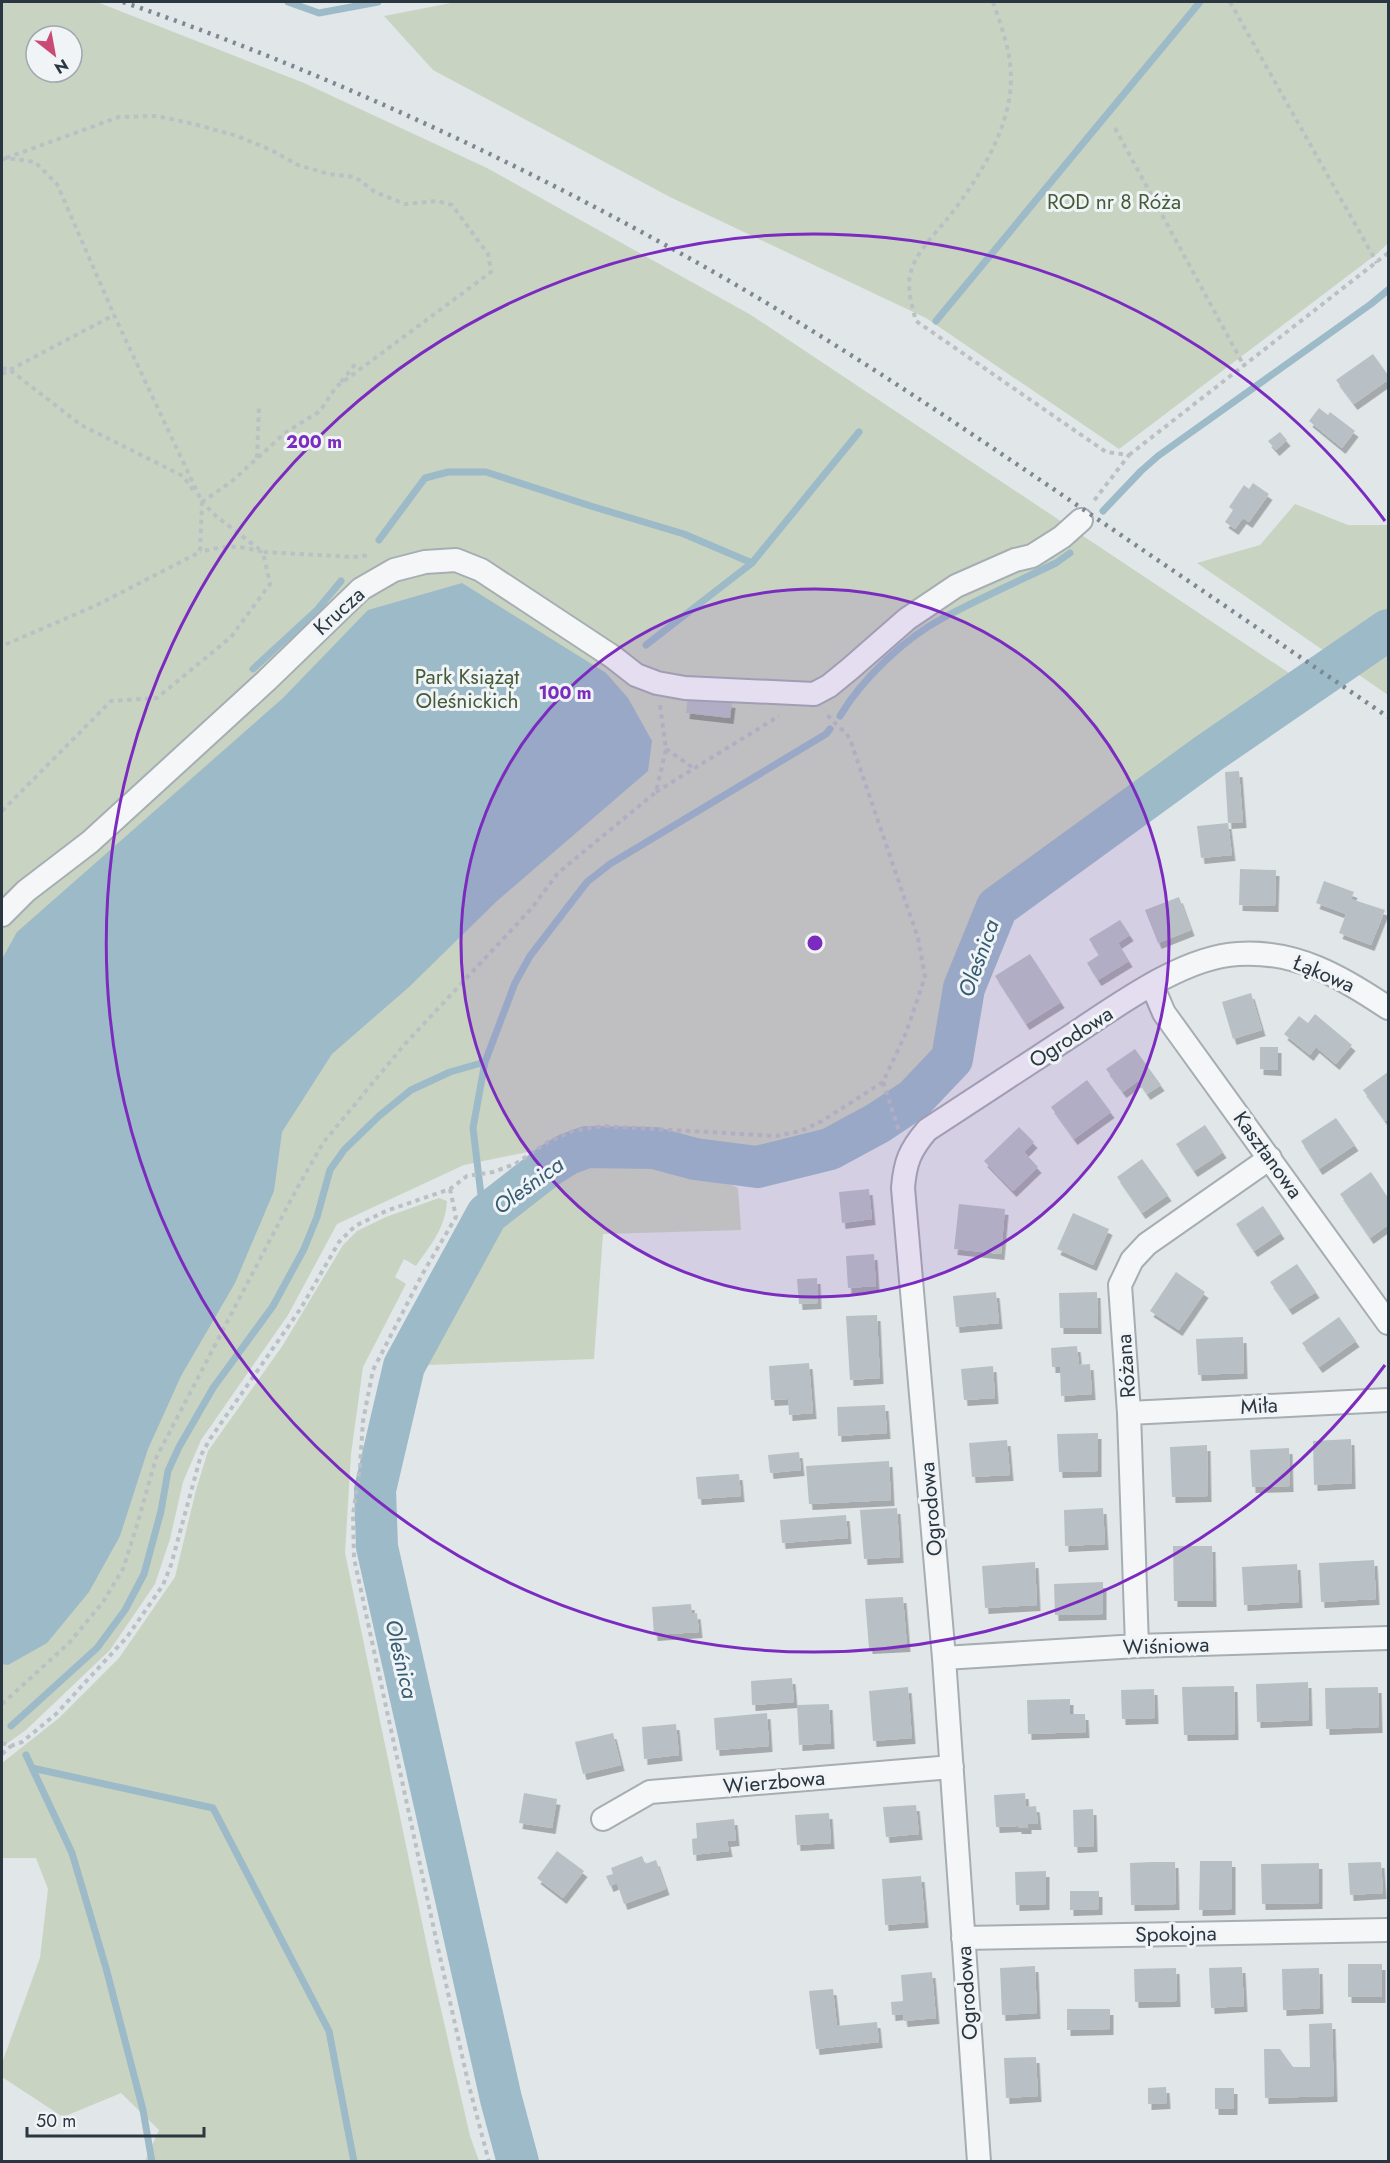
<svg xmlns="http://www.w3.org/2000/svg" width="1390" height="2163" font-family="Jost,sans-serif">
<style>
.green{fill:#c9d3c2;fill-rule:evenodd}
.water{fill:#9dbac8}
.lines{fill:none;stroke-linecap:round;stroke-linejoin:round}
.stream{stroke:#9dbac8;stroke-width:7}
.river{stroke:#9dbac8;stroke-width:42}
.building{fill:#b8c0c6;filter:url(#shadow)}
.minor-casing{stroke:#a6aeb3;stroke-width:26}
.path{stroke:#bbc0c4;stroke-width:4;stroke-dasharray:4.5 4.5;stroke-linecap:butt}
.minor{stroke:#f4f6f7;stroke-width:22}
.rail{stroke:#7b8892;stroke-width:4.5;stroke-dasharray:3 6;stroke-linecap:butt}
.ring{fill:none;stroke:#7b2cbf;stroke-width:3}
.labels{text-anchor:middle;stroke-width:6;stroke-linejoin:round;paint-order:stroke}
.park-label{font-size:21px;fill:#455b38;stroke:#f0f4f7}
.street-label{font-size:21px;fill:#2a3640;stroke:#f0f4f7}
.water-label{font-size:22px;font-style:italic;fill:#355c73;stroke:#f0f4f7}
.centre{fill:#7b2cbf;stroke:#f0f4f7;stroke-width:3}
.ring-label{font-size:18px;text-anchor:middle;font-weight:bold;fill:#7b2cbf;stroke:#f0f4f7;stroke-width:6;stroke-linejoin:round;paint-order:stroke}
</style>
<defs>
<filter id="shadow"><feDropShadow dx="3.5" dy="6" stdDeviation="0" flood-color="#0004"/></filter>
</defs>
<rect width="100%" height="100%" fill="#e1e6e9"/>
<path class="green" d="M2,2H97L304,83L487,168L751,315L1295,677L984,903L934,1060L861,1121L795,1151L744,1154L667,1144L586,1140L464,1165L337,1224L288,1315L201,1440L183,1482L170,1539L155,1584L110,1650L26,1730L2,1747ZM36,36H72V72H36Z
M456,2H1388V243L1378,253L1119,449L926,318L670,197L433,70L384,16Z
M1295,504L1348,525H1388V695L1197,563L1260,545Z
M618,1161C659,1165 701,1170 738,1188L741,1230L603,1234L594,1359L427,1365C462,1296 501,1182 586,1163C596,1161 608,1162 618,1161Z
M439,1198L447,1201C445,1229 431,1244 416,1266L404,1259L395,1277L406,1284L363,1367L351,1454L345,1553L432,1970L470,2136L479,2161H145L159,2130L121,2093L63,2117L2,2077V2063L40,1958L48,1889L36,1858H2V1763L59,1718L119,1658L175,1577L196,1490L208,1451L283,1345L343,1245L357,1231L386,1217Z"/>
<path class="water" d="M462,583L606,673L628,698L652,741L648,771L497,901L409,987L332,1054L282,1132L274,1191L235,1283L181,1376L148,1449L120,1536L89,1592L47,1643L8,1665L2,1664V959L17,932L283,698L368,610Z"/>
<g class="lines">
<path class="stream" d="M288,2L319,13L378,2
M936,321L1200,2
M1103,511L1141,471L1158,456L1371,304L1388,290
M379,540L425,478L448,472H486L594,507L684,534L752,563
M646,645L752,563L859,432
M253,669L317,610L341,581
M840,716C862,679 905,638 943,618C980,598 1019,581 1056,563L1070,553
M487,1214L481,1195L473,1128L485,1062L515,983L530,956L587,882L610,864L826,734L830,729
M11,1726L97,1648L125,1610L144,1574L161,1511L168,1471L179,1447L213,1388L273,1306L304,1249L317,1217L330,1170L344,1150L379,1116L411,1090L450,1072L485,1062
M26,1755L72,1853L106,1968L143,2110L152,2162
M32,1768L213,1808L329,2031L354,2162"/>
<path class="river" d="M518,2162L501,2099L377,1547L375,1490L404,1366L487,1214L550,1165L568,1154L587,1147L654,1148L695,1159L757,1167L830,1149L878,1123L914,1099L952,1059L964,988L997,907L1209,753L1388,630"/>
</g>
<path class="building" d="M1373,354L1388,375V380L1354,404L1336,380Z
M1319,408L1328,415L1330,412L1355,431L1342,448L1309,421Z
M1280,432L1287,440L1276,450L1268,441Z
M1253,483L1269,494L1249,522L1243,518L1235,529L1225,522L1233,510L1229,507L1244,485L1249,489Z
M688,697L732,702L730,718L686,713Z
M1239,771L1243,822L1228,823L1232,855L1201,858L1197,826L1228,823L1225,772Z
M1240,869L1276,870L1275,906L1239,905Z
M1324,881L1354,892L1351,899L1385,910L1371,945L1339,933L1346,914L1316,903Z
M1179,897L1191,930L1158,943L1145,910Z
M1120,920L1130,935L1118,943L1129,961L1098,980L1087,963L1099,955L1089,939Z
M1030,954L1061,1002L1026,1024L995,976Z
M1251,993L1262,1030L1233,1039L1222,1002Z
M1315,1014L1352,1045L1336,1064L1316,1047L1310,1055L1284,1034L1299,1016L1308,1023Z
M1260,1047H1278V1070L1260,1069Z
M1135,1049L1161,1085L1147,1094L1138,1081L1123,1092L1106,1069Z
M1388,1072V1119L1385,1121L1363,1090Z
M1087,1080L1111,1112L1074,1139L1051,1107Z
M1336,1118L1355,1145L1319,1169L1301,1141Z
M1205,1125L1223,1152L1194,1171L1176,1144Z
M1019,1127L1034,1142L1024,1152L1038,1167L1013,1191L984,1161Z
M1142,1159L1168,1195L1142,1213L1117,1177Z
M1371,1172L1388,1198V1225L1370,1238L1340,1194Z
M869,1189L872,1219L842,1223L839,1192Z
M959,1204L1005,1209L1001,1254L954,1249Z
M1263,1206L1281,1233L1254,1251L1236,1224Z
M1073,1213L1109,1229L1093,1265L1057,1249Z
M874,1254L876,1286L848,1288L846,1256Z
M1297,1264L1316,1292L1289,1309L1270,1282Z
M1176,1272L1205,1292L1179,1330L1150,1311Z
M817,1278L818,1303L799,1304L797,1279Z
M996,1292L999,1323L956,1327L953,1296Z
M1097,1292L1098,1328H1060L1059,1293Z
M877,1315L880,1378L850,1380L846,1316Z
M1339,1317L1356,1341L1319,1367L1302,1343Z
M1243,1337L1244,1373L1198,1375L1196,1339Z
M1077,1346L1079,1365L1090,1364L1092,1394L1061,1396L1060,1367H1052L1051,1348Z
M809,1363L813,1413L789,1415L788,1399L771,1400L769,1366Z
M993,1366L995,1398L964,1400L961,1369Z
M885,1405L887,1433L838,1436L837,1407Z
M1098,1433V1471L1059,1472L1057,1434Z
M1351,1439L1352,1483L1314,1485L1313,1441Z
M1007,1440L1010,1475L972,1477L969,1443Z
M1207,1445L1208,1496L1172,1497L1170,1447Z
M1289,1448L1290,1486L1252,1487L1250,1450Z
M799,1452L801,1470L770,1473L768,1455Z
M889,1461L891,1500L809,1504L806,1466Z
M739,1474L741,1496L698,1499L696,1477Z
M897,1508L900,1557L864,1559L860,1510Z
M1103,1508L1105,1544L1065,1546L1064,1510Z
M846,1515L848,1538L782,1543L780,1520Z
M1173,1546H1212L1213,1601H1174Z
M1374,1560L1376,1599L1321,1602L1319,1563Z
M1035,1562L1037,1605L985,1608L982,1566Z
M1297,1564L1299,1602L1244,1605L1242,1567Z
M1103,1582V1614L1055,1615L1054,1584Z
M903,1597L907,1646L869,1648L865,1599Z
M691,1604L692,1614L697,1613L699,1632L654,1635L652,1607Z
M792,1678L794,1702L752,1705L751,1681Z
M1308,1682L1309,1720L1257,1722L1256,1684Z
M1234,1686L1235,1734L1184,1735L1182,1687Z
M908,1687L912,1738L873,1741L869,1691Z
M1378,1687L1379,1727L1326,1729L1325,1688Z
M1154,1689L1155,1718L1122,1719L1121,1690Z
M1070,1699V1714H1085L1086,1732L1028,1734L1027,1700Z
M829,1704L831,1743L799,1745L797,1705Z
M767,1713L769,1746L716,1750L714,1718Z
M676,1724L679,1755L644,1759L642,1727Z
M613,1733L621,1765L583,1774L575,1742Z
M524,1793L557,1799L552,1828L519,1823Z
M1025,1793L1026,1807L1036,1806L1038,1824H1028V1828H1018V1826L996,1827L994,1795Z
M916,1805L919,1834L886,1837L883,1807Z
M1093,1809L1094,1846L1074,1847L1073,1810Z
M829,1813L831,1843L797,1845L795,1815Z
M734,1819L736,1840L727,1841L729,1851L693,1855L692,1839L697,1838L696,1823Z
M557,1851L584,1871L563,1898L537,1878Z
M642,1856L645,1864L656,1860L666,1889L624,1904L617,1883L610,1886L606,1876L613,1874L611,1868Z
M1200,1861H1232V1909L1199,1910Z
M1152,1862H1175L1176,1904L1131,1905L1130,1863Z
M1381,1862L1383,1893L1350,1895L1348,1863Z
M1319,1863V1903L1262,1904L1261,1864Z
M1046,1871V1904L1016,1905L1015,1872Z
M921,1876L925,1922L885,1925L882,1879Z
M1070,1891H1099V1909L1070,1910Z
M1348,1964H1382V1997H1348Z
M1035,1966L1037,2013L1002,2015L1000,1968Z
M1242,1967L1244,2006L1211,2008L1209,1968Z
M1176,1968L1177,2001L1135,2002L1134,1969Z
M1319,1968L1320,2008L1283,2010L1282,1969Z
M932,1972L936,2018L904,2021L903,2014L892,2015L891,2002L903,2001L901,1975Z
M833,1989L837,2026L877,2022L879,2042L816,2049L809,1991Z
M1067,2009H1110V2029L1067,2030Z
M1332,2023L1334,2096L1265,2098L1264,2049H1280L1293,2067H1310L1309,2024Z
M1036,2057L1038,2096L1006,2098L1004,2058Z
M1166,2087L1167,2103L1148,2104V2088Z
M1215,2088H1234V2109H1215Z"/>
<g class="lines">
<defs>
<path id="minor" d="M2,915L26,891L90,842L266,681L361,589L394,570L425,562L456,560L481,570L613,657L636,675L657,683L685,688L814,694L829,686L851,668L907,619L956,586L1015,560L1032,556L1062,537L1081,520
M1152,985L1164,1013L1388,1323
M1129,1413L1388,1400
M1137,1646L1129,1413L1120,1285L1132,1260L1147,1244L1270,1158
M944,1658L1137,1646L1388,1638
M603,1819L650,1792L952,1767
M963,1938L1388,1930
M979,2162L944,1658L903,1188C905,1162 910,1150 927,1130C971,1101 1016,1072 1060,1043C1109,1012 1179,957 1238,954C1296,950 1342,977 1388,1008"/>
</defs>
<use href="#minor" class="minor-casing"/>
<path class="path" d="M993,2C1001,25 1011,52 1011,78C1011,129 978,179 948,218C934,235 915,253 910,275C907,290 912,306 916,321L1106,452L1129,455L1093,502
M1230,2L1377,263
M1115,128L1244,366
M6,158L119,117L157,116L194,124L237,136L271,150L298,165L329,174L355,177L375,192L405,204L437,201L452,205L488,254L491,272L336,387L320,411L285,433L231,482L202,502
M2,160L6,158L35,162L57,184L114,315L202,502L200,552L97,605L2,646
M2,368L10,370L81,425L183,476L195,493
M2,374L114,315
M341,382L356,363
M1129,455L1388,253
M257,458L259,406
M201,501L216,516L263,552L354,557L370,555
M666,749L695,769
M656,792L779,716
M2,811L111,701L157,698L231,637L270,584L263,552C237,545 226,545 200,552
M883,1082L899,1131
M450,1189L456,1217L423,1273L373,1370L363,1421L360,1466L353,1515L354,1558L438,1948L468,2082L489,2162
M2,1704L69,1643L103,1602L123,1569L137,1525L156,1458L295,1192L323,1143L404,1045L531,909L558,873L656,792L666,749L660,705
M2,1743L11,1746L22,1742L56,1714L127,1637L163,1585L171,1565L201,1455L210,1439L301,1308L339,1242L355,1226L386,1211L450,1189L467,1176L493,1172L515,1164L548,1142L573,1131L603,1126L776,1136L801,1131L822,1121L883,1082L906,1033L925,977L918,938L850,739C843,728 831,722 825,711
M2,1754L11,1746"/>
<use href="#minor" class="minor"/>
<path class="rail" d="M123,2C308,66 487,147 658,241C793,314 922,400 1049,486C1162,563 1275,640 1388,717"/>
</g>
<circle cx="815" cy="943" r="354" fill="#7b2cbf" fill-opacity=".12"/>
<g class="ring">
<circle cx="815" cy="943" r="354"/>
<path d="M1385 1365A709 709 0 1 1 1385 521"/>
</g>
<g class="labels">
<g class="park-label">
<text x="1114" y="209">ROD nr 8 Róża</text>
<text x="467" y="684">Park Książąt<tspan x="467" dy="24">Oleśnickich</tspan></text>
</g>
<g class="street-label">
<text transform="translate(339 611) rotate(-42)" y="7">Krucza</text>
<text transform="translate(1324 974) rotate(23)" y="7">Łąkowa</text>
<text transform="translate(1071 1037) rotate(-33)" y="7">Ogrodowa</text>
<text transform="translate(1268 1155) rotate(54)" y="7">Kasztanowa</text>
<text transform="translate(1126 1366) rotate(-94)" y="7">Różana</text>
<text transform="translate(1259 1406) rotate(-3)" y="7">Miła</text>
<text transform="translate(931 1509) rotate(-95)" y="7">Ogrodowa</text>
<text transform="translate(1166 1646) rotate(-2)" y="7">Wiśniowa</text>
<text transform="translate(774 1782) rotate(-5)" y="7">Wierzbowa</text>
<text transform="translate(1176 1934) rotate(-1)" y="7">Spokojna</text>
<text transform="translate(967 1993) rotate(-94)" y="7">Ogrodowa</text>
</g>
<g class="water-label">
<text transform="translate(978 958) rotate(-70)" y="8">Oleśnica</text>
<text transform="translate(528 1185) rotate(-36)" y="8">Oleśnica</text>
<text transform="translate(402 1659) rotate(77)" y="8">Oleśnica</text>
</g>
</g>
<circle cx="815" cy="943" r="9" class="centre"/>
<g class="ring-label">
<text x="314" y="448">200 m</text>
<text x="565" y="699">100 m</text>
</g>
<rect width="1390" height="2163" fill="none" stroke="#2a3640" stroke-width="6"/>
<g transform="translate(54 54) rotate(149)"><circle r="28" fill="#f0f4f7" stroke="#a1a8ae" stroke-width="1.5"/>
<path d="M0-4.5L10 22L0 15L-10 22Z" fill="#c94b75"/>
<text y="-9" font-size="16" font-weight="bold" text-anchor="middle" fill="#2a3640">N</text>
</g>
<path d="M27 2127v9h177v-9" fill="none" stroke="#2a3640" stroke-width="3"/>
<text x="36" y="2127" font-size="18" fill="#2a3640" stroke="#f0f4f7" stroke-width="4.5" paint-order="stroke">50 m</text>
</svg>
